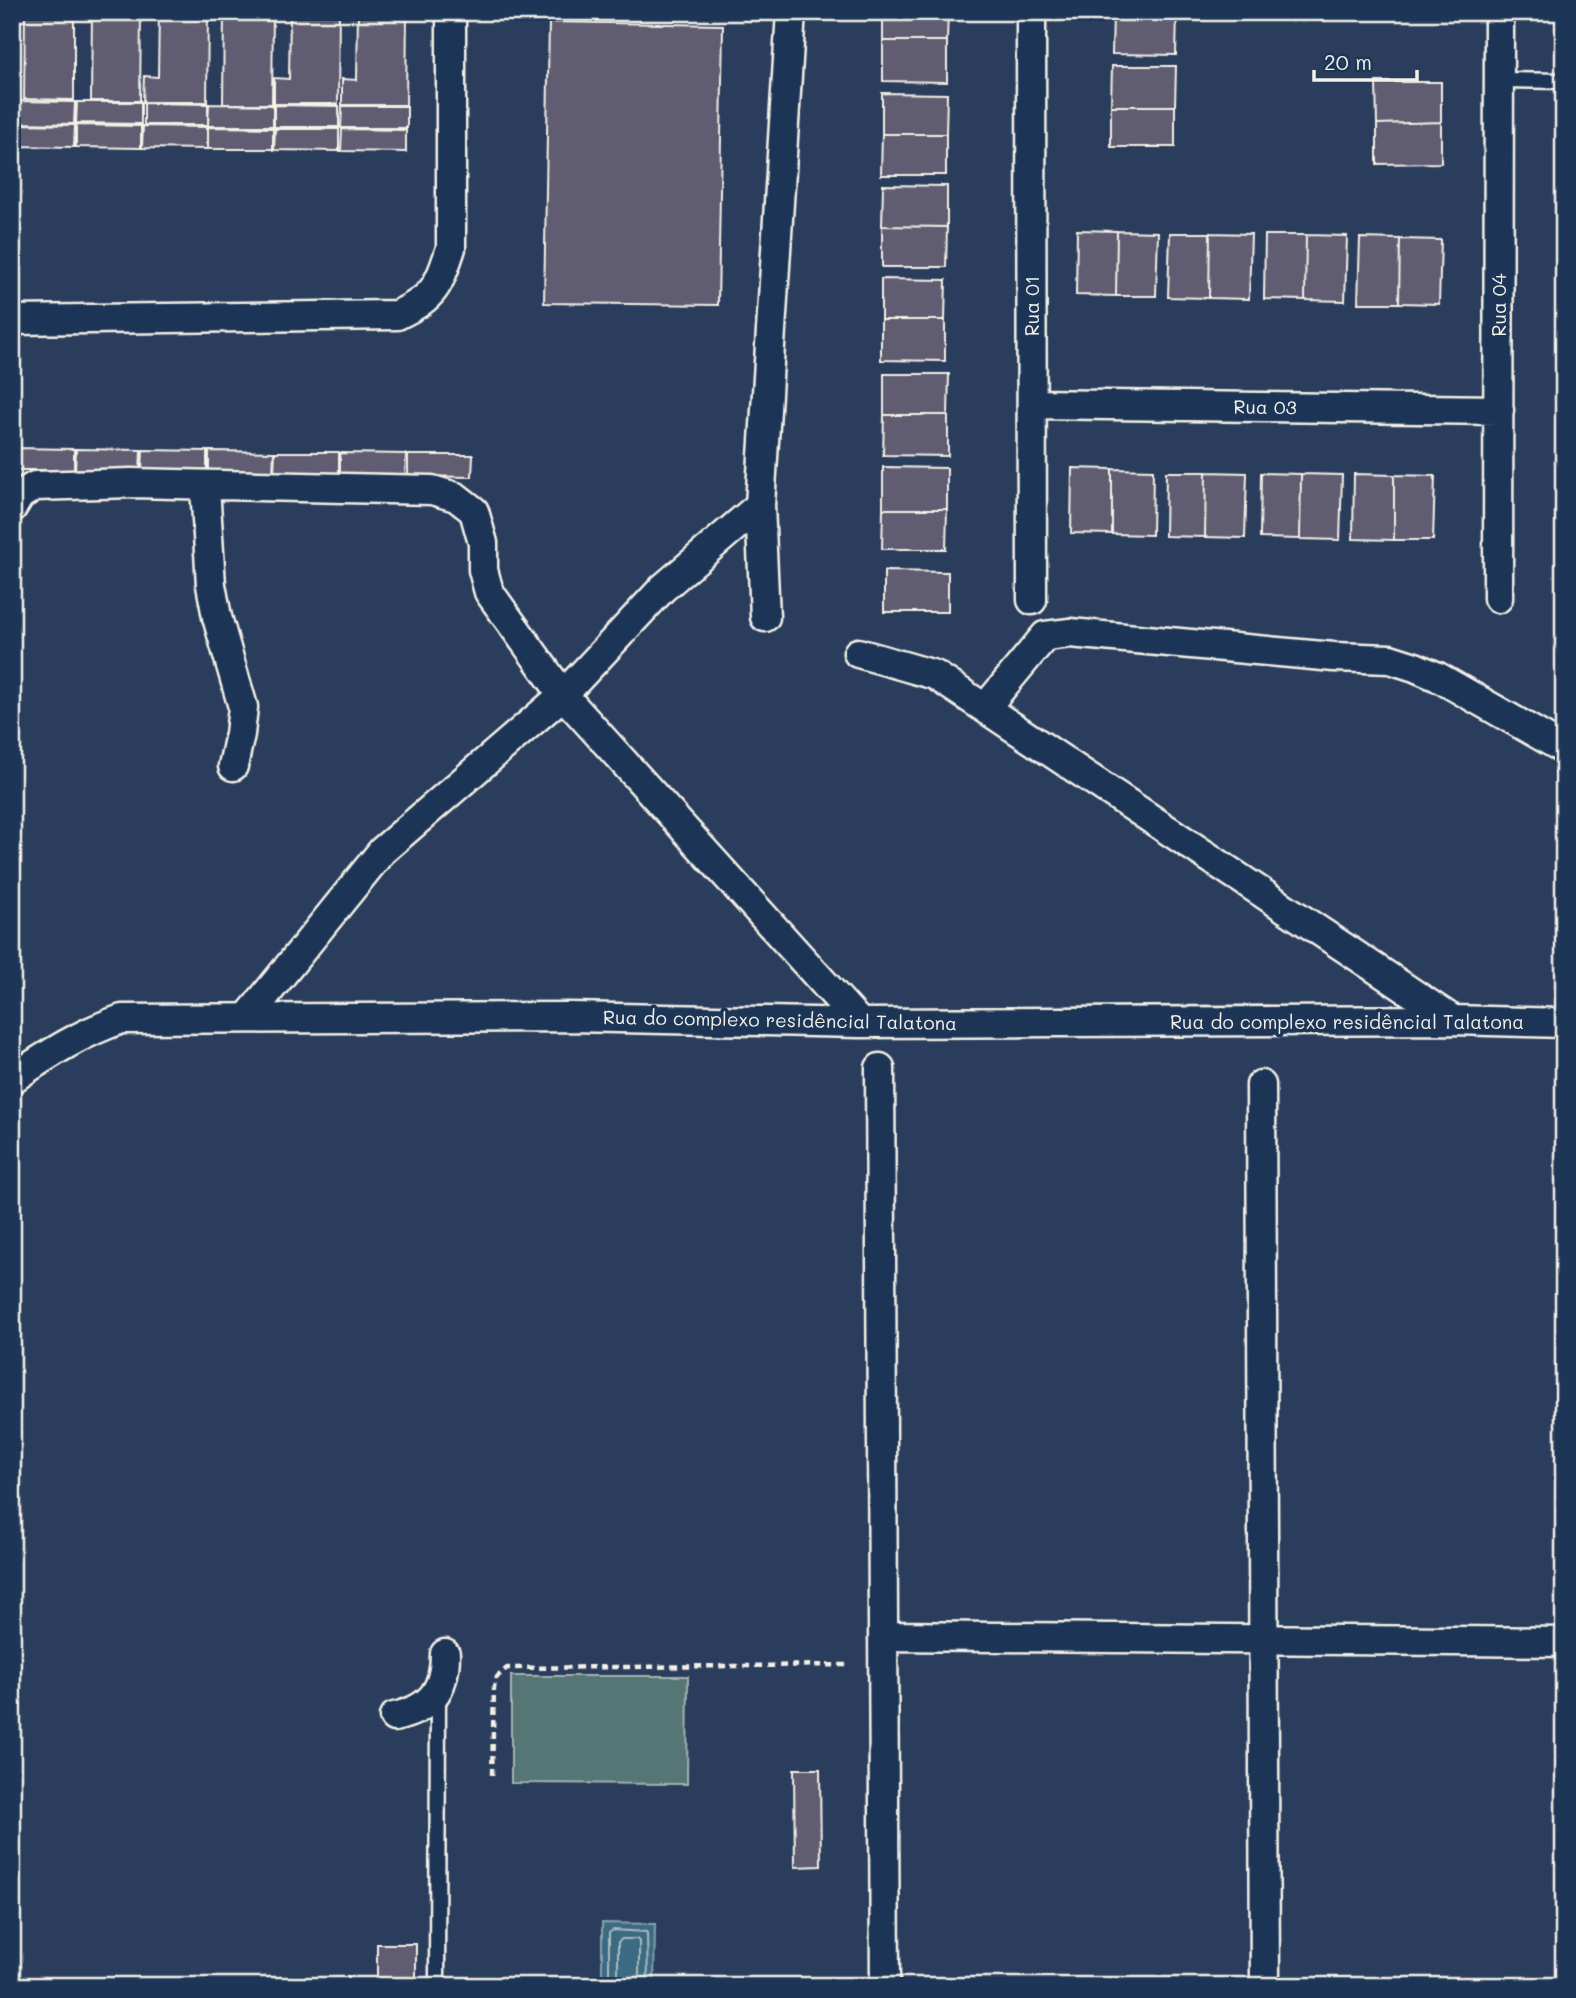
<svg xmlns="http://www.w3.org/2000/svg" width="1576" height="1998" font-family="Mali,sans-serif">
<style>
.green{fill:#567574;stroke:#a5b3ae;stroke-width:2}
.water{fill:#3e6a83;stroke:#87a0ab;stroke-width:2}
.lines{fill:none;stroke-linecap:round;stroke-linejoin:round}
.shore{stroke:#abbbc0;stroke-width:2}
.building{fill:#615c71;stroke:#f4f1e8;stroke-width:2}
.service-casing{stroke:#f4f1e8;stroke-width:19}
.minor-casing{stroke:#f4f1e8;stroke-width:33}
.path{stroke:#f4f1e8;stroke-width:4.5;stroke-dasharray:7 5;stroke-linecap:butt}
.service{stroke:#1d3557;stroke-width:14}
.minor{stroke:#1d3557;stroke-width:28}
.labels{text-anchor:middle;stroke-width:7;stroke-linejoin:round;paint-order:stroke}
.street-label{font-size:19px;fill:#f4f1e8;stroke:#1d3557}
</style>
<rect width="100%" height="100%" fill="#2b3d5c"/>
<filter id="ink" filterUnits="userSpaceOnUse"><feTurbulence type="fractalNoise" baseFrequency=".0143" numOctaves="2"/><feDisplacementMap in="SourceGraphic" scale="14" xChannelSelector="R" yChannelSelector="G"/><feConvolveMatrix kernelMatrix="1 2 1 2 8 2 1 2 1" color-interpolation-filters="sRGB"/></filter>
<g filter="url(#ink)">
<path class="green" d="M511,1676H688L687,1784L511,1783Z"/>
<path class="water" d="M602,1923L655,1924L654,1986H602Z"/>
<g class="lines">
<path class="shore" d="M609,1986V1933L613,1930L647,1932L648,1986
M618,1986V1942L622,1939H636L639,1941V1986"/>
</g>
<path class="building" d="M25,12H74V100L24,99Z
M92,12H141L140,101H91Z
M159,12H208L207,102H143L144,76L158,77Z
M224,12H273L272,104H223Z
M290,12H339L338,104H274V78L289,79Z
M358,12H407L406,105H342V79L357,80Z
M883,12H948L947,41H883Z
M1113,14H1177L1176,55L1112,54Z
M549,22L723,25L718,305L544,303Z
M883,41H947V82L883,81Z
M1112,66H1176L1175,106H1111Z
M1376,82H1441V122L1377,124Z
M882,93L947,94L946,134H882Z
M12,101L75,102L74,124L12,123Z
M77,102H141V124L76,123Z
M144,103L209,104L208,125H144Z
M208,104L273,105V126H208Z
M274,105L339,106V127H274Z
M342,106H407V128H341Z
M1111,106H1175V147H1111Z
M1441,122V163L1377,164V124Z
M12,124L75,125L74,147L12,146Z
M76,125L141,126V148L76,147Z
M143,126L207,127V149L142,148Z
M208,127L273,128V149H208Z
M275,129H339V151L274,150Z
M342,129L406,130V152L341,151Z
M882,134H946V175H881Z
M883,185L947,186V227L882,226Z
M882,226L947,227L946,267H882Z
M1077,230L1117,231L1116,296L1076,295Z
M1117,231L1158,232L1156,296H1116Z
M1170,233H1210L1209,298L1168,297Z
M1210,233L1251,234L1249,299L1209,298Z
M1265,235H1306L1305,300L1264,299Z
M1306,235L1347,236L1345,301L1305,300Z
M1360,238L1400,239L1399,303H1358Z
M1400,239L1441,240L1439,304L1399,303Z
M881,279L946,280L945,320H881Z
M881,320H945V361L881,360Z
M884,374H949L948,415H884Z
M884,415H948V456L883,455Z
M12,448L74,449V470H12Z
M76,449L141,450L140,472L75,471Z
M143,450L207,451V473L142,472Z
M209,451L274,452L273,474L209,473Z
M275,452H339V474L274,473Z
M340,453L406,454L405,475H340Z
M408,455H473L472,477L408,476Z
M883,467L947,468V509H883Z
M1072,468L1112,469V534L1071,533Z
M1112,469L1153,470L1152,535L1112,534Z
M1166,472H1206L1205,537L1165,536Z
M1206,472L1247,473L1245,538L1205,537Z
M1261,473L1301,474L1300,539L1260,538Z
M1301,474L1342,475L1340,540L1300,539Z
M1354,474L1394,475V540L1353,539Z
M1394,475L1435,476L1433,540H1394Z
M883,509H947L946,549H882Z
M884,571L948,572V612H884Z
M794,1769H820L821,1866L795,1867Z
M377,1944H416V1986H377Z"/>
<g class="lines">
<defs>
<path id="service" d="M1499,80L1564,81
M437,1986L438,1693"/>
<path id="minor" d="M1031,12L1032,600
M12,320L397,315C435,297 438,287 451,248V12
M1032,404L1499,410
M205,486L211,585L217,617L243,707L240,734L233,766
M12,508L20,495L35,486L131,483L432,490L456,497L474,511L483,543V570L489,592L563,695L860,1023
M1498,598L1499,12
M765,617L760,505L791,12
M858,653L935,675L1453,1020
M986,707L1045,636L1070,633L1334,657L1390,659L1415,667L1438,677L1564,749
M247,1018L382,851L563,695L663,588L760,505
M880,1068L885,1986
M12,1079C48,1054 81,1033 122,1019L570,1017L860,1023L1453,1020L1564,1023
M1261,1085L1265,1986
M884,1636L1564,1642
M394,1717C430,1709 445,1691 445,1654"/>
</defs>
<use href="#service" class="service-casing"/>
<use href="#minor" class="minor-casing"/>
<path class="path" d="M492,1775L494,1688L497,1677L507,1668L851,1665"/>
<use href="#service" class="service"/>
<use href="#minor" class="minor"/>
</g>
</g>
<g class="labels">
<g class="street-label">
<text transform="translate(1499 305) rotate(-90)" y="7">Rua 04</text>
<text transform="translate(1032 306) rotate(-90)" y="7">Rua 01</text>
<text transform="translate(1265 407) rotate(1)" y="7">Rua 03</text>
<text transform="translate(780 1020) rotate(1)" y="7">Rua do complexo residêncial Talatona</text>
<text x="1347" y="1029">Rua do complexo residêncial Talatona</text>
</g>
</g>
<rect width="1576" height="1998" fill="none" stroke="#1d3557" stroke-width="42"/>
<rect x="21" y="21" width="1534" height="1956" fill="none" stroke="#f4f1e8" stroke-width="2.5" filter="url(#ink)"/>
<path d="M1314 70v10h103v-10" fill="none" stroke="#f4f1e8" stroke-width="3.5"/>
<text x="1324" y="70" font-size="21" fill="#f4f1e8" stroke="#1d3557" stroke-width="5" paint-order="stroke">20 m</text>
</svg>
